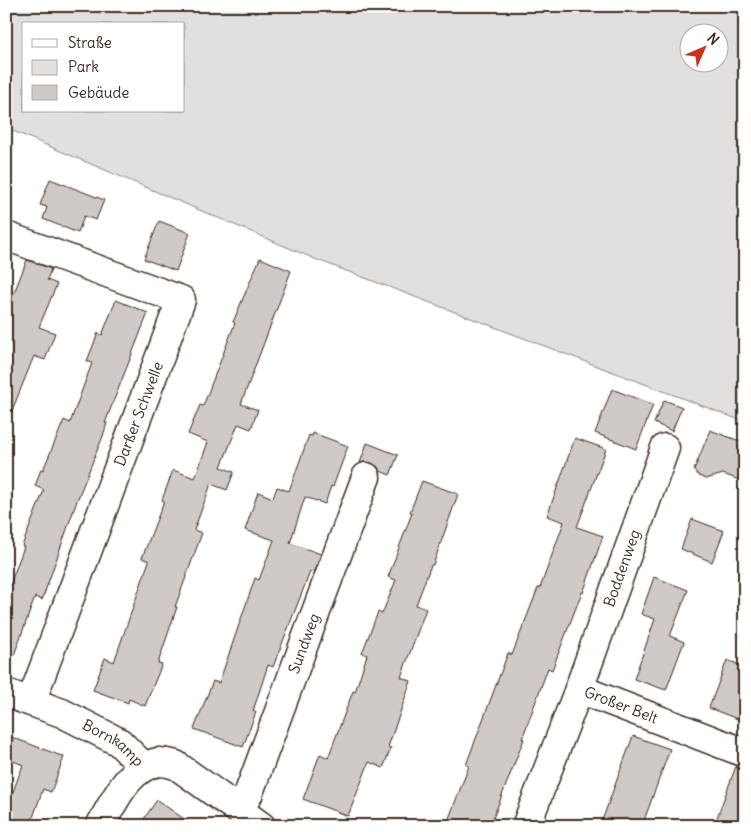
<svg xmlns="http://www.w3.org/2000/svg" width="751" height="832" font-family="Delius,sans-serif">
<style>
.green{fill:#e2e0de;stroke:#8e857e;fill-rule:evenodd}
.building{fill:#cfcac7;stroke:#3b2a1e}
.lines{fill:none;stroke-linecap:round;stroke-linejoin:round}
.minor-casing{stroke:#3b2a1e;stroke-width:31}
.minor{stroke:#fff;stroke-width:28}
.labels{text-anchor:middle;stroke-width:4.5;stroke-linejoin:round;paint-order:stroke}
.street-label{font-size:15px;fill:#3b2a1e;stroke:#fff}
</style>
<rect width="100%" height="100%" fill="#fff"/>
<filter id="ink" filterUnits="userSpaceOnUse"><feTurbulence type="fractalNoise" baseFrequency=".02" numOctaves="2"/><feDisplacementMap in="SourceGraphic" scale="10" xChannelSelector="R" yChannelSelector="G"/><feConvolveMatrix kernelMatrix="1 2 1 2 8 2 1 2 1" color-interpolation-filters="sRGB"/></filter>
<g filter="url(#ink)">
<path class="green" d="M6,6H745V422L315,259L6,128ZM24,24H184V111H24ZM688,32H718V62H688Z"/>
<path class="building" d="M50,179L104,200L96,220L84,216L78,233L43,219L47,207L40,205Z
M159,221L190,233L176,271L144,259Z
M260,258L291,271L241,404L258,410L251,429L238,424L221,467L234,472L227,490L211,484L194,530L202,533L175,607H177L158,663L162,664L145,706L129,699L128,703L93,690L105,658L114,662L149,561L142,558L164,501L162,500L173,470L195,478L208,442L188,434L200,405L203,406L235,323L233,322Z
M27,260L51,269L47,280L57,284L39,327L55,333L45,360L34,356L7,423L6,313Z
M116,300L148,313L105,423H107L103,436L78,498L42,600L35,597L9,669L6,668V595L24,547L22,546L44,490L35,486L41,469L43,470L64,420L70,423L92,363L87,361L98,333L102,335Z
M612,389L653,405L636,449L595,433Z
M664,400L682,407L672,431L654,423Z
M710,430L745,443V482L723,474L706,479L699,476L694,470Z
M313,433L348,446L333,487L331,486L325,504L305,497L290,543L321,554L314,573L310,572L273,667L268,665L253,711L256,712L243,747L194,729L213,681L219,683L255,578L259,580L274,540L245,530L258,492L273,498L277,487L289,491L309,435L312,436Z
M575,438L606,449L577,527L603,536L583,593L582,592L552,670L548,668L522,739H524L490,826H446L469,766L466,765L508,653L512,655L538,588H540L564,522L547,516Z
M367,443L398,455L390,475L380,471L378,467L372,463L364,462L360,463Z
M422,481L458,494L433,565H431L416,605L426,609L401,677L411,681L388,747L391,748L383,768L369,762L348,816L303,799L320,754L328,758L353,691L355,692L367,655L362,653L378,612L382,614L396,580L388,577L412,513L410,512Z
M692,519L724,531L712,562L681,549Z
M654,577L688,590L670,636L684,642L666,690L634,679L655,619L641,614Z
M727,660L745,667V722L709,708Z
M6,735L64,757L51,792L43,789L30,826H6V810L23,765L6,758Z
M633,736L670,749L642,826H600Z
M736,766L745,768V826H714Z
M157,800L194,826H139Z"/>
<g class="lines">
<defs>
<g id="minor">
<path d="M6,236L181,300L31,702"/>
<path id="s1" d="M579,689L745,753"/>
<path id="s2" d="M6,693L62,713L119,742L144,767"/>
<path id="s3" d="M239,810L248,795L366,477"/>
<path d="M100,826C114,802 129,765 160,762C165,762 171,764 176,765L261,826"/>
<path id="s4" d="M526,826L579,689L665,448"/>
</g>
</defs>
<use href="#minor" class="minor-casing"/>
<use href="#minor" class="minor"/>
</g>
</g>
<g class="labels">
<g class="street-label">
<text transform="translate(139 414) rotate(-69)" y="5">Darßer Schwelle</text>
<text dy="5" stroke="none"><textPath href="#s4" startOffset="275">Boddenweg</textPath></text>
<text dy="5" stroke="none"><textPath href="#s3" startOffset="179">Sundweg</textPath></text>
<text dy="5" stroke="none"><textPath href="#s1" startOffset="45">Großer Belt</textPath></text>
<text dy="5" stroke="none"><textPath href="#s2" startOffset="119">Bornkamp</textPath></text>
</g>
</g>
<rect width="751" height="832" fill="none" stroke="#fff" stroke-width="25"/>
<rect x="12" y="12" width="726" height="807" fill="none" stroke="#3b2a1e" stroke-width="2" filter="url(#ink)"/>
<rect x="22" y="22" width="162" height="90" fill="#ffffff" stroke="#b1aaa5"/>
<rect x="32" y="39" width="25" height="8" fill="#ffffff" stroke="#b1aaa5"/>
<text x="68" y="48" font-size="15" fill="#3b2a1e">Straße</text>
<rect x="32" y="60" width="25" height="15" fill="#e2e0de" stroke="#b1aaa5"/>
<text x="68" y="72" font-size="15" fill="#3b2a1e">Park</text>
<rect x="32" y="85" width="25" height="15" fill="#cfcac7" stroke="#b1aaa5"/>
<text x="68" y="98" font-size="15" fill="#3b2a1e">Gebäude</text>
<g transform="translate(704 48) rotate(45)"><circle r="24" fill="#ffffff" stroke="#b1aaa5"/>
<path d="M0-4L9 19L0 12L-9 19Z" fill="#c8321e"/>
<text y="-8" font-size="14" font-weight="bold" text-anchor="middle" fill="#3b2a1e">N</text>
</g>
</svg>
